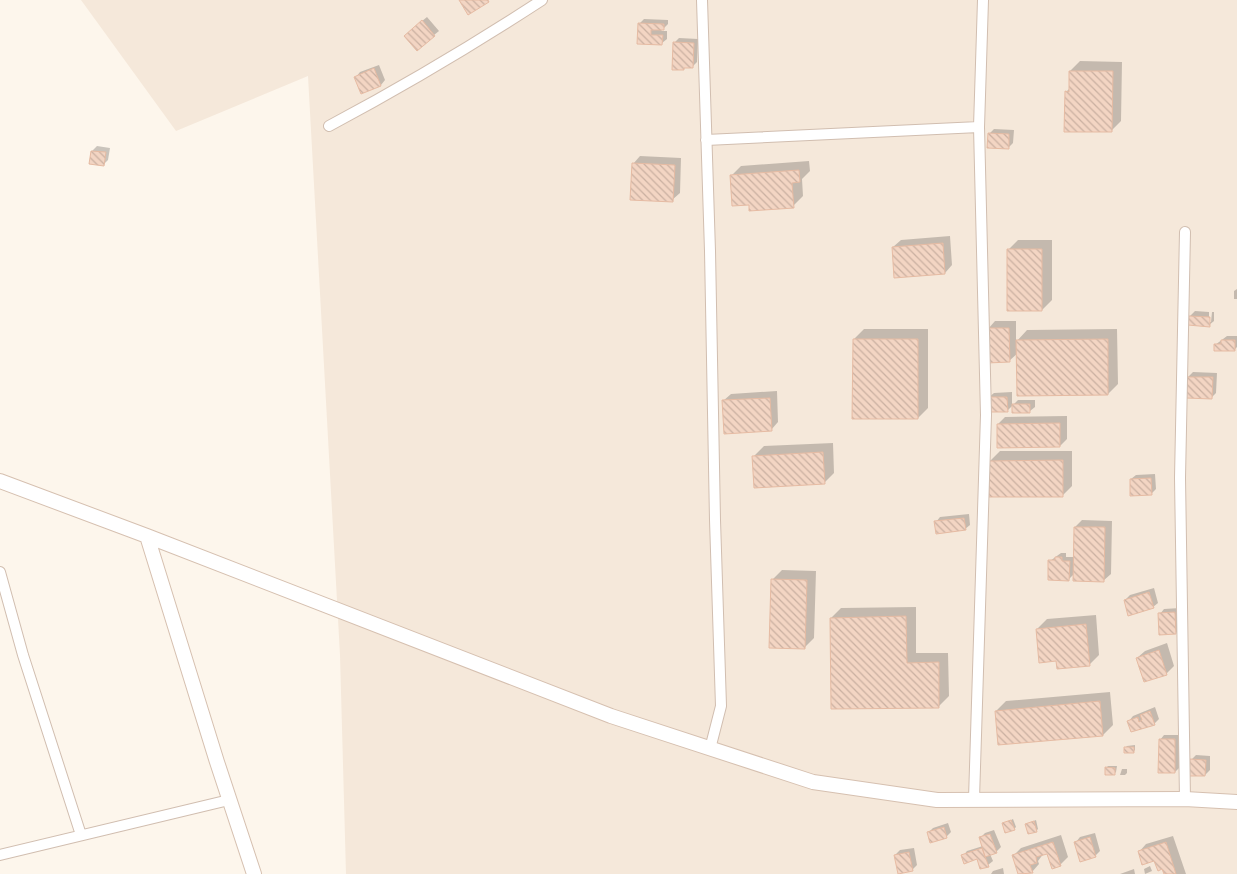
<svg xmlns="http://www.w3.org/2000/svg" width="1237" height="874" font-family="'IBM Plex Sans',sans-serif">
<style>
.residential{fill:#f5e8da}
.shadow{fill:#0003}
.building{fill:url(#building-back-hatch);stroke:#e6bba3}
.lines{fill:none;stroke-linecap:round;stroke-linejoin:round}
.street-casing{stroke:#d1beb0;stroke-width:12}
.secondary-casing{stroke:#d6c0b0;stroke-width:16}
.street{stroke:#fff;stroke-width:10}
.secondary{stroke:#fff;stroke-width:14}
</style>
<defs>
<pattern id="building-back-hatch" width="6" height="6" patternUnits="userSpaceOnUse" patternTransform="scale(1.25)"><rect width="6" height="6" fill="#f3d5c3"/><path d="M-1 5l2 2M0 0l6 6M5-1l2 2" fill="none" stroke="#cab0a1"/></pattern>
</defs>
<rect width="100%" height="100%" fill="#fdf6ec"/>
<path class="residential" d="M81,0H1237V874H346L340,655L308,76L176,131Z"/>
<path class="shadow" d="M427,17L439,31L434,35L410,31Z
M644,19L668,20V24L661,31H667V39L662,43L638,42L639,24Z
M679,38L698,39L697,62L692,67L686,66L684,69L674,43Z
M1080,61L1122,62L1121,121L1111,131L1066,92L1070,88V71Z
M379,65L385,80L381,85L362,93L356,77L360,72Z
M994,129L1014,130L1013,143L1008,148L989,134Z
M97,146L110,148L108,160L104,164L92,151Z
M640,156L681,158L680,193L672,200L633,164Z
M809,161L810,171L802,179L803,196L793,206L750,204L731,176L741,166Z
M950,236L952,265L945,273L893,247L901,240Z
M1018,240H1052V300L1042,310L1008,250Z
M1237,289V299H1234V291Z
M1195,311L1209,312V322H1211L1212,312H1214V321L1209,325L1190,316Z
M995,321H1016V342L1027,330L1117,329L1118,384L1108,394L1018,353L1009,361L988,329Z
M864,329H928V408L918,418L854,339Z
M1227,336H1237V347L1234,350L1215,345Z
M1193,372L1217,373L1216,393L1211,398L1188,377Z
M777,391L778,422L771,430L723,401L731,394Z
M1012,392V406L1013,405L1007,411L989,397L994,393Z
M1018,400H1035V407L1030,411L1013,405Z
M1067,416V439L1060,446L998,424L1005,417Z
M833,443L834,473L824,483L754,456L764,446Z
M1000,451H1072V486L1062,496L990,461Z
M1155,474L1156,489L1151,494L1131,479L1136,475Z
M969,514L970,525L965,529L936,522L940,517Z
M1082,520L1112,521L1111,574L1103,581L1074,574L1069,579L1050,561L1061,553H1066V557H1074L1075,527Z
M782,570L816,571L814,638L804,648L772,580Z
M1154,588L1158,603L1153,607L1125,600L1130,595Z
M916,607V653H948L949,696L939,706L831,618L841,608Z
M1180,608L1181,628L1176,633L1160,614L1164,609Z
M1096,615L1099,655L1089,665L1058,660L1037,629L1047,619Z
M1167,643L1174,666L1167,673L1145,680L1137,658L1145,651Z
M1110,692L1113,725L1103,735L999,744L996,711L1006,701Z
M1155,707L1159,719L1154,724L1129,721L1133,716Z
M1164,735H1180V767L1175,772L1160,740Z
M1135,745V750L1133,752L1125,748L1127,746Z
M1196,755L1210,756V770L1205,775L1191,760Z
M1108,766H1117L1116,772L1114,774L1106,768Z
M1122,769H1127V773L1125,775H1120Z
M1013,819L1016,827L1014,829L1003,824Z
M1036,820L1038,829L1036,831L1026,824Z
M948,823L951,832L946,837L929,832L933,828Z
M994,830L1001,847L996,852L990,854L993,861L988,865L978,858L963,856L967,851L983,846L980,838L985,833Z
M1095,833L1100,851L1095,856L1076,842L1080,837Z
M1061,835L1068,857L1060,865L1048,852L1044,853L1038,861L1039,864L1032,872L1019,874L1014,855L1021,848Z
M1173,836L1186,874H1165L1163,868L1155,859L1139,852L1146,844Z
M914,848L917,865L912,870L895,855L900,850Z
M1150,866L1152,871L1145,874L1144,869Z
M1003,868L1004,874H991L993,871Z
M1134,869L1135,874H1120Z"/>
<path class="building" d="M459,0H488L489,2L468,15Z
M422,20L435,36L417,51L404,36Z
M638,23L664,24V30H651V35H663L662,45L637,44Z
M673,42L694,43L693,68H684V70H672Z
M374,68L381,86L361,94L354,77Z
M1069,71H1113L1112,132H1064L1065,91L1069,92Z
M988,133L1009,134V149L987,148Z
M91,151L106,152L104,166L89,164Z
M632,163L675,165L673,202L630,200Z
M799,170L800,182L792,183L794,208L749,211V205L732,206L730,175Z
M943,243L945,274L894,278L892,247Z
M1007,249H1042V311H1007Z
M1189,316L1210,317V327L1188,325Z
M986,328H1009L1010,362L987,363Z
M853,339H918V419H852Z
M1108,339V395L1017,396L1016,340Z
M1221,340H1235V351H1214V344H1221Z
M1187,377H1213L1212,399L1186,398Z
M988,397H1007L1008,412H988Z
M770,398L772,431L724,434L722,400Z
M1012,404H1030V413H1012Z
M1060,423V447L997,448V424Z
M823,452L825,484L754,488L752,456Z
M1063,460V497H989V461Z
M1151,478L1152,495L1130,496V479Z
M964,518L966,530L936,534L934,521Z
M1074,527H1105L1104,582L1073,581Z
M1055,557H1062V561H1070L1069,581L1048,580V560H1055Z
M771,579L807,580L805,649L769,648Z
M1149,592L1154,608L1128,616L1124,600Z
M1175,612L1176,634L1159,635L1158,613Z
M906,616L907,663L939,662V708L831,709L830,618Z
M1086,624L1090,666L1057,669L1056,661L1039,663L1036,629Z
M1159,650L1167,675L1144,682L1136,658Z
M1100,701L1103,736L998,745L995,711Z
M1150,711L1155,725L1131,732L1127,721L1138,717L1139,722L1142,720L1140,715Z
M1159,739H1175V773H1158Z
M1124,747H1134V753H1124Z
M1190,759L1206,760L1205,776H1189Z
M1105,767L1115,768V775H1105Z
M1011,820L1015,830L1005,833L1002,823Z
M1034,821L1037,832L1028,834L1025,824Z
M944,827L947,838L930,843L927,832Z
M990,834L997,853L985,857L979,837Z
M1090,837L1096,857L1080,862L1074,842Z
M1053,842L1061,866L1052,869L1047,854L1036,857L1037,863L1030,865L1033,873L1018,874L1012,855Z
M1166,842L1176,874H1164L1162,869L1158,871L1154,861L1142,865L1138,851Z
M982,848L989,867L980,869L977,859L964,864L961,855Z
M909,852L913,871L898,874L894,855Z"/>
<g class="lines">
<defs>
<path id="street" d="M702,0L710,251L715,520L721,706L710,749
M329,126C402,87 473,45 542,0
M706,140L979,127
M0,572L23,655L81,835
M974,799L986,415L979,127L983,0
M1185,799L1180,478L1185,232
M0,855L229,800"/>
<path id="secondary" d="M0,481L147,536L611,716L813,782L937,800L1185,799L1237,802
M147,536L217,762L254,874"/>
</defs>
<use href="#street" class="street-casing"/>
<use href="#secondary" class="secondary-casing"/>
<use href="#street" class="street"/>
<use href="#secondary" class="secondary"/>
</g>
</svg>
